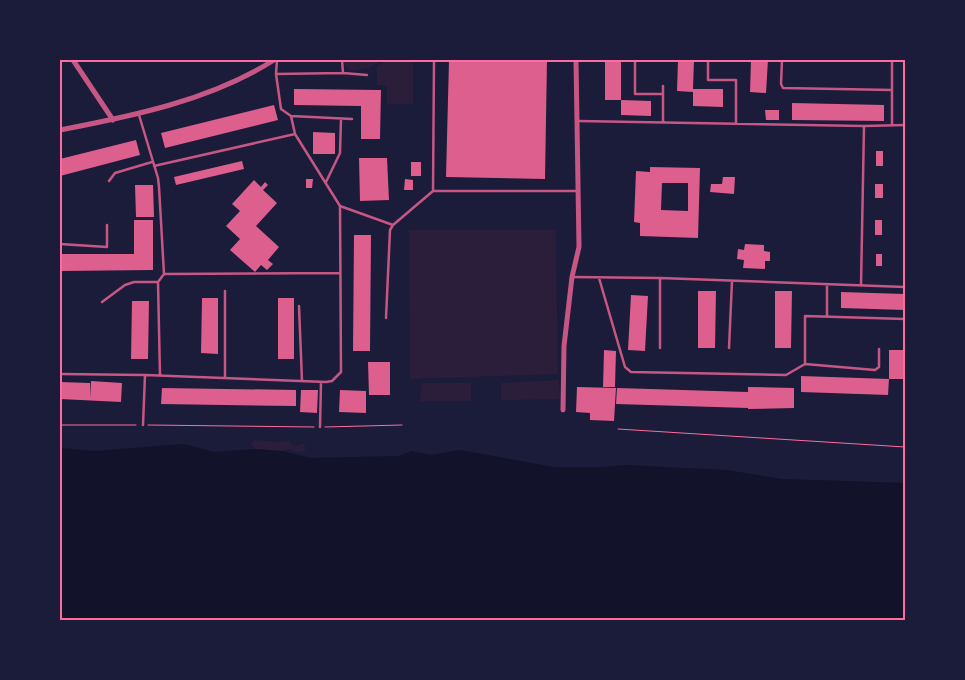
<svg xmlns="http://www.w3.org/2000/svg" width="965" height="680" font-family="Barlow,sans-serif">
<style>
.green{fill:#2a1e3b}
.water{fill:#12122b}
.building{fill:#dd5f8e;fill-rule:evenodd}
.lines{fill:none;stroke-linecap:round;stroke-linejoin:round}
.path{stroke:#ff6b9d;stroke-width:1}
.service{stroke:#c65784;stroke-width:2.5}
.minor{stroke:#c65784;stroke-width:5}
.neatline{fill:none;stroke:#ff6b9d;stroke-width:2}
</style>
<rect width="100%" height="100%" fill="#1b1b3a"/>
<path class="green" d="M344,60H383L369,68L352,71L345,66Z
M388,60H413V104H387V86L377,85V66Z
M409,230H556L558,374L410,379Z
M559,380L560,399L501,400V383Z
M422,383H471V401H420Z
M255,440L276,442L289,441L294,447L300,444H304L306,449C300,454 296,452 290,449L282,451L255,449L251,444Z"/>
<path class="water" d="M184,444L214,452L255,449L282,451L311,458L398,456L412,451L431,455L460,450L554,467H603L625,465L726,470L782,479L905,483V620H60V448L95,451Z"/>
<path class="building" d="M449,60H547L545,179L446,177Z
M605,60H621V100H605Z
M678,60H694L693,89H723V107L693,106V92L677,91Z
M751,60H768L766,93L750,92Z
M294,89L381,90L380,139H361V106L294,105Z
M621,100L651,101V116L621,115Z
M792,103L884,105V121L792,120Z
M274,105L278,120L165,148L161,133Z
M765,110H779V120H766Z
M313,132L335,133V154H313Z
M136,140L140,155L60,176V159Z
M876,151H883V166H876Z
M359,158H387L389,200L360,201Z
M242,161L244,169L176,185L174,177Z
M411,162H421V176H411Z
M650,167L700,168L698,238L640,236V223L634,222L636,171L650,172ZM662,183H688V211L661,210Z
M723,177H735L734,194L710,192L711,184H722Z
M306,179H313L312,188H306Z
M405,179L413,180V190H404Z
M254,180L261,187L265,182L268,185L263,190L277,203L256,226L279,247L268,260L273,264L267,270L261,265L255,272L230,250L240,239L226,226L240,211L232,204Z
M875,184H883V198H875Z
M135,185H153L154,217H136Z
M134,220H153V270L60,271V254H134Z
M875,220H882V235H875Z
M354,235H371L370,351H353Z
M745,244L764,245V251L770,252V261H765V269L743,268L744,260L737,259L738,249L744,250Z
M876,254H882V266H876Z
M698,291H716L715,348H698Z
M775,291H792L791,348H775Z
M841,292L905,294V310L841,308Z
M631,295L648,296L645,351L628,350Z
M202,298H218V354L201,353Z
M278,298H294V359H278Z
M132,301H149L148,359H131Z
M604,350L616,351L615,387H603Z
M889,350H905V379H889L888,395L801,392V376L889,379Z
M368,362H390V395H369Z
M91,381L122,383L121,402L60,399V382L90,383V398Z
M577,387L616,388L614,421L590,420V413L576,412Z
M748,387L794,388V408L748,409V408L616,404L617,388L748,392Z
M162,388L296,390V406L161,404Z
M301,390H318L317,413L300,412Z
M340,390L366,391V413L339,412Z"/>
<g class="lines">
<path class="path" d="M60,425H136
M148,425L314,427
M325,427L402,425
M618,429L905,447"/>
<path class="service" d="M342,60L343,73L367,75
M434,60L433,191H577
M635,60V94H663
M708,60V80H736V123
M782,60L781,84L783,88L892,90
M892,60V126
M276,74L343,73
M139,115L158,178L159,187L164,274L158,282L160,376
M291,116L352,119
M578,121L864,126L905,125
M663,122V86
M154,166L295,134
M109,181L115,173L152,162
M326,182L340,153L341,119
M340,206L393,225
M60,244L107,247V225
M164,274L340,273
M572,277L660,278L905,287
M599,278L625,367L631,372L786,375L805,364L875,370L879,367V349
M660,278V348
M861,286L864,126
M102,302L125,285L134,282H158
M299,306L302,381
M827,316V285
M386,318L390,230L393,225L433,191
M729,348L732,281
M805,364V316L905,319
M60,374L145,375L326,382L332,381L341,372L340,206L295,134L291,116L281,109L276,74L277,60
M225,378V291
M143,425L145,375
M320,427L321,382"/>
<path class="minor" d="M73,60L113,120
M60,130C133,116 211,100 274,60
M563,410L564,346L572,277L579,247L576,60"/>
</g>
<rect width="965" height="680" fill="none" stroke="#1b1b3a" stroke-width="122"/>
<rect x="61" y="61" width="843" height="558" class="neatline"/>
</svg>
